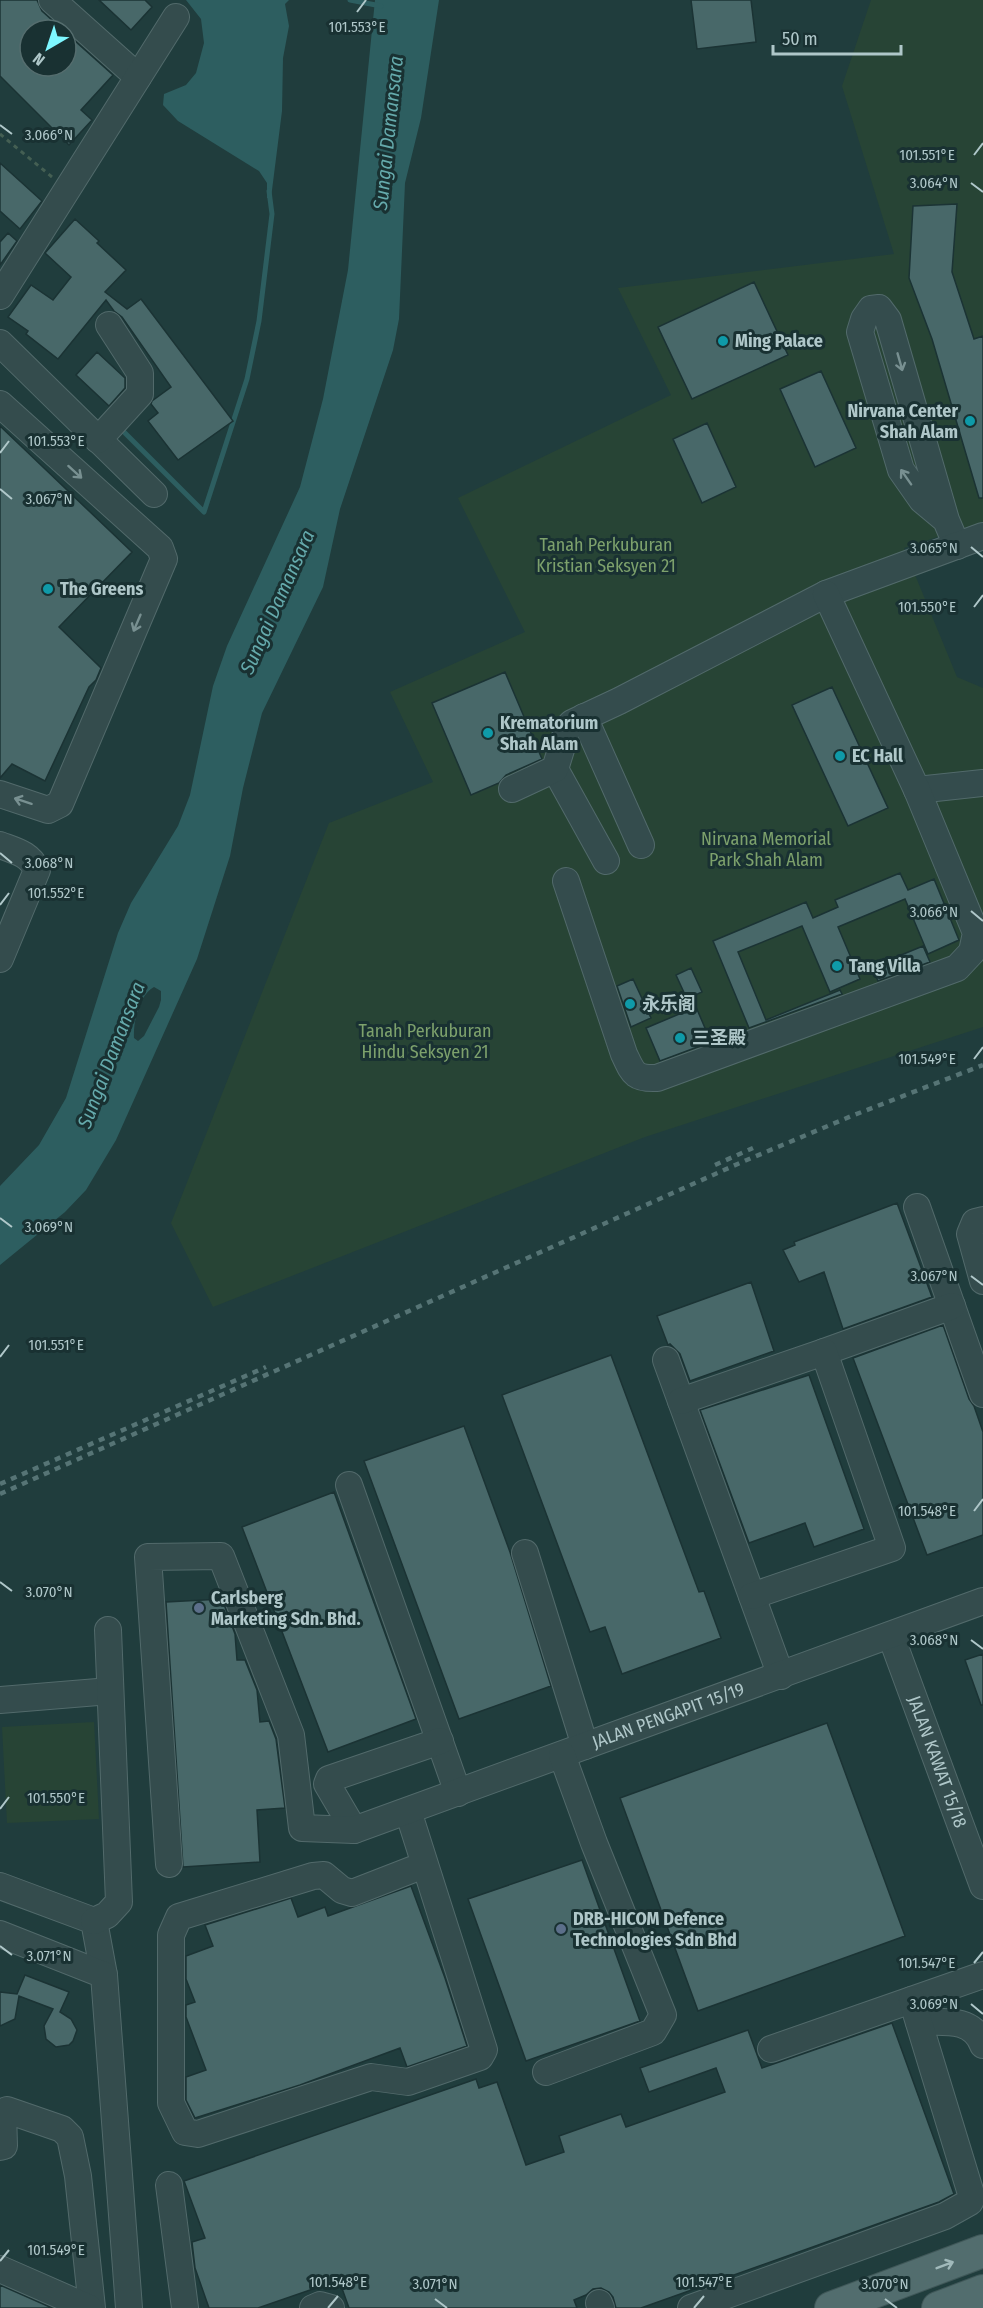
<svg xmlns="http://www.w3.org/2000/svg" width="983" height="2308" font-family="'Fira Sans Condensed','Noto Sans SC',sans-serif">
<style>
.green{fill:#274435}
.water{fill:#2d5e60;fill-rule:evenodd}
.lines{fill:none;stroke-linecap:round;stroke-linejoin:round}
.stream{stroke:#2d5e60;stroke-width:5}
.building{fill:#486869;stroke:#1b3334;stroke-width:1.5}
.minor-casing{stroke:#526a6b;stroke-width:28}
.major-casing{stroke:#405859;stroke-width:34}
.path{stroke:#445f53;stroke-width:3;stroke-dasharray:4.5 4.5;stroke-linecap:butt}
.minor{stroke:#344c4d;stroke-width:26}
.major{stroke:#526d6e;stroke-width:32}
.rail{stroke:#567475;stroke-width:4.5;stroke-dasharray:6 6;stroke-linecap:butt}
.oneway{stroke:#789091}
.oneway2{stroke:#a1babb}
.ticks{fill:none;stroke:#afc7c9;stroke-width:2}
.culture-dot{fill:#0f9aa8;stroke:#193132;stroke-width:2}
.service-dot{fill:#5c6f8a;stroke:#193132;stroke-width:2}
.labels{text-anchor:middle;stroke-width:6;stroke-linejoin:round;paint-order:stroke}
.poi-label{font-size:18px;font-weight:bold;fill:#afc7c9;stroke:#193132;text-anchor:start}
.park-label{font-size:18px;fill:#7da16c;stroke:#193132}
.street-label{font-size:18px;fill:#afc7c9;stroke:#193132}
.water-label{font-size:20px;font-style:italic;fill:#65aaac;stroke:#193132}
.ticks-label{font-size:15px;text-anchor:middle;fill:#afc7c9;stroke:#193132;stroke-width:6;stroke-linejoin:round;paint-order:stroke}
</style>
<rect width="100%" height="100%" fill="#203d3d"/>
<path class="green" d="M871,0H983V522L904,548L957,677L983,688V1027L645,1137L213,1307L171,1223L329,823L433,782L390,692L525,632L458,498L671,395L618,288L894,254L842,86Z
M94,1722L99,1819L7,1823L2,1727Z"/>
<path class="water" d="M186,0H289L285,4L289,26L283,58L282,111L271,198H267V183L259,171L178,121L163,105L164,94L186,85L196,73L204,43L201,19Z
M375,0H439L421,118L405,183L399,319L393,350L340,509L323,587L262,713L243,788L230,856L197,959L116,1140L86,1190L65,1212L0,1265V1186L39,1145L66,1098L118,933L131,903L178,826L190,795L213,686L227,646L300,487L323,399L348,270ZM154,987L161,991V1000L159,1007L144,1036L138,1041L134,1038C133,1022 139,995 154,987Z"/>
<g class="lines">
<path class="stream" d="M350,0L381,6
M122,430L204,512L247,379L259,321L272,214L269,191"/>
</g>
<path class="building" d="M0,0H37L42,11L63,30H30V66H66V33L113,75L81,110L92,120L69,145L0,76Z
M99,0H145L152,7L131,30Z
M691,0H751L756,42L697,49Z
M0,163L42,201L20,229L0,211Z
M957,204L952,272L974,339L983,336V498H979L932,339L909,278L913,206Z
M75,219L99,241L97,243L126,270L105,292L127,309L141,299L233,421L178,460L148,421L158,413L151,404L152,401L171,387L122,317L114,311L106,300L58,359L26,334L28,331L8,317L31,285L53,300L71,277L45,253Z
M8,233L17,241L0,265V242Z
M754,282L788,355L692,399L658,327Z
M97,352L125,378V388L109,406L76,375Z
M821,371L856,448L815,467L780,389Z
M707,423L736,487L702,503L673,439Z
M0,426L132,552L59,627L101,668L96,680L89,687L45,781L12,764L0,778Z
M505,672L542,759L506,775L499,783L471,795L432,703Z
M832,687L888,808L848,826L792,705Z
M900,873L908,890L934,879L959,940L928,954L905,899L838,927L860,979L830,992L802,926L738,952L766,1020L840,990L842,994L749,1028L713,941L806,902L813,918L838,907L835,900Z
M923,946L930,962L878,981L872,967Z
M691,968L702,992L687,999L676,975Z
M633,979L651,1018L631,1027L617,986Z
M696,1007L711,1042L660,1061L646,1028Z
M897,1203L932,1297L843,1329L824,1272L799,1282L783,1250L795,1245L794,1242Z
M751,1282L774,1351L690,1381L680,1354L670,1344L668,1345L657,1316Z
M943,1325L969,1399L974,1406L983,1432V1535L927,1555L853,1358Z
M611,1355L699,1592L704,1591L721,1638L622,1674L605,1627L590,1632L502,1395Z
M809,1375L864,1529L814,1547L805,1523L749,1543L700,1410Z
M464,1426L510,1552L551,1686L459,1719L364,1461Z
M334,1492L416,1719L328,1752L242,1527Z
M222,1599L235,1634L237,1660H245L257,1690L260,1722L269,1721L276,1739L285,1808L257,1810L260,1862L183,1867L166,1602Z
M983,1654V1705H981L965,1660Z
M827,1723L905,1936L698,2011L620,1798Z
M582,1860L640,2021L526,2061L468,1899Z
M411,1886L445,1978L467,2046L407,2067L400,2048L300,2085L195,2118L186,2100V2077L206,2070L186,2017V2005L195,2002L186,1979V1956L213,1946L205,1925L291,1898L298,1917L325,1907L328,1916Z
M25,1975L69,1992L60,2012L71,2019L77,2030L73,2041L69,2045L56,2047L46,2039L44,2026L53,2009L19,1996L15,2019L0,2026V1992L17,1994Z
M892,2023L954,2194L939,2202L641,2308H616L613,2297L609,2292L601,2288L593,2289L586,2295L574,2300L577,2308H349L339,2280L258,2308H209L195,2268L192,2242L205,2238L184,2181L476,2079L479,2088L497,2082L526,2165L564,2152L559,2136L621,2114L626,2127L725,2092L716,2068L649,2092L640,2068L748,2030L762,2068Z
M0,2285L52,2308H0Z"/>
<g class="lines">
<defs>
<g id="minor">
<path d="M52,0L138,77"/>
<path d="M0,296L176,17"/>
<path d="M0,343L154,494"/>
<path d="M0,404L160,548L164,559L60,804L48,810L0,794"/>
<path d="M98,440L140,394V373L109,325"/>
<path d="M946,520L922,500L901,470L860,332L864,319L871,309L879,308L888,320L946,520L957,546"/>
<path d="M584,717L641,845"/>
<path d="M555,769L606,861"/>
<path d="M512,789L555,769L568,727L572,723L619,701L826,594L983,536"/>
<path d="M917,790L983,783"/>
<path d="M0,845C16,851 30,854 37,870L0,959"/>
<path d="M566,881L624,1054C633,1073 634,1079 657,1078L957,968L972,952L976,933L917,790L826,594"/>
<path d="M917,1207L983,1394"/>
<path d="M983,1220L975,1222L970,1234L983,1281"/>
<path d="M824,1352L952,1306"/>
<path d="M666,1360L781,1676"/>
<path d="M681,1401L824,1352L892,1548L752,1596"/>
<path d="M349,1485L458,1793"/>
<path d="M525,1553L585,1746"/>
<path id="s1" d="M891,1636L983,1886"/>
<path d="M0,1700L110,1691"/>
<path d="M408,1811L484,2050L480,2057L408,2082L371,2077L198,2134L185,2132L171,2103V1935L179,1917L313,1876L324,1875L342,1890L352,1893L424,1865"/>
<path d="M354,1830L327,1784L329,1779L440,1741"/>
<path id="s2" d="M169,1864L148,1557L221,1556L291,1735L302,1828L354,1830L983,1601"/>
<path d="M0,1886L94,1921L104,1975"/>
<path d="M94,1921L107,1915L119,1902L108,1630"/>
<path d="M0,1934L104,1975L129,2308"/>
<path d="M919,2022C943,2022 973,2017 983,2045"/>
<path d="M771,2049L983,1975"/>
<path d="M546,2072L653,2032L663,2015L594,1843L562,1755"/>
<path d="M0,2147L4,2146L3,2112L7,2110L62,2129L70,2137L78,2176L92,2308"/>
<path d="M169,2185L185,2308"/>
<path d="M0,2269L89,2308"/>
<path d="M599,2303L601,2308"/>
<path d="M313,2308L320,2305L331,2308"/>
<path d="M691,2308L945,2216L970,2202L972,2197L912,2000"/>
</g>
<path id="major" d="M831,2308L983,2251
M938,2308L983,2291"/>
</defs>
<use href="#minor" class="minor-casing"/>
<use href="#major" class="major-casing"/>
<path class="path" d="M0,134L52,177"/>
<use href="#minor" class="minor"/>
<use href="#major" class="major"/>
<path class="rail" d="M715,1165L753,1148
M0,1484L266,1367
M0,1494L742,1162L854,1115L983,1065"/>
</g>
<defs><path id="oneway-shaft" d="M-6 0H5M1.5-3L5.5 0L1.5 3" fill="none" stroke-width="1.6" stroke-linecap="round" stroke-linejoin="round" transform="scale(1.5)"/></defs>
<g class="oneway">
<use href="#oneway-shaft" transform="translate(900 362) rotate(74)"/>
<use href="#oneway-shaft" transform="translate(75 472) rotate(42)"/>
<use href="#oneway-shaft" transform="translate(906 477) rotate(-125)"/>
<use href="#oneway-shaft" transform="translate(137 623) rotate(113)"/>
<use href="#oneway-shaft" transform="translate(23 801) rotate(-162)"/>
</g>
<use class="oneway2" href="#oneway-shaft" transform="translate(945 2265) rotate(-21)"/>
<path class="ticks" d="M357,12L366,0M0,125L12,134M974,155L983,143M971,183L983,192M0,453L9,441M0,489L12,499M971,547L983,557M974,607L983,595M0,853L12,863M0,905L9,893M971,911L983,921M974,1059L983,1047M0,1218L12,1227M971,1276L983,1285M0,1357L9,1345M974,1511L983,1499M0,1582L12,1591M971,1640L983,1649M0,1809L9,1797M0,1946L12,1955M974,1963L983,1952M971,2004L983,2014M0,2261L9,2250M435,2299L447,2308M885,2299L897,2308M328,2308L338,2296M694,2308L704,2296"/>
<g class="culture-dot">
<circle cx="723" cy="341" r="6"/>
<circle cx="970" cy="421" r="6"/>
<circle cx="48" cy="589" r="6"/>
<circle cx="488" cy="733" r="6"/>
<circle cx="840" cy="756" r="6"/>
<circle cx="837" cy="966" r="6"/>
<circle cx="630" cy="1004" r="6"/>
<circle cx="680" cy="1038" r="6"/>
</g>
<g class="service-dot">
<circle cx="199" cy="1608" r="6"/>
<circle cx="561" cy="1929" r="6"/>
</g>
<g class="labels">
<g class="poi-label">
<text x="735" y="347">Ming Palace</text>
<text x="958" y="417" text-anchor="end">Nirvana Center<tspan x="958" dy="21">Shah Alam</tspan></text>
<text x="60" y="595">The Greens</text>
<text x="500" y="729">Krematorium<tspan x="500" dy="21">Shah Alam</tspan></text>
<text x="852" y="762">EC Hall</text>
<text x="849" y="972">Tang Villa</text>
<text x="642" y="1010">永乐阁</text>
<text x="692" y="1044">三圣殿</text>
<text x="211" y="1604">Carlsberg<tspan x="211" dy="21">Marketing Sdn. Bhd.</tspan></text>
<text x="573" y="1925">DRB-HICOM Defence<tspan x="573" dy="21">Technologies Sdn Bhd</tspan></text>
</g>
<g class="park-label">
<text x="606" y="551">Tanah Perkuburan<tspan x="606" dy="21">Kristian Seksyen 21</tspan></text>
<text x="766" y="845">Nirvana Memorial<tspan x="766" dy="21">Park Shah Alam</tspan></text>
<text x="425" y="1037">Tanah Perkuburan<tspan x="425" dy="21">Hindu Seksyen 21</tspan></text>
</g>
<g class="street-label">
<text dy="6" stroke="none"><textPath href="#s2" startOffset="1053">JALAN PENGAPIT 15/19</textPath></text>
<text dy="6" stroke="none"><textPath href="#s1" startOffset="134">JALAN KAWAT 15/18</textPath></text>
</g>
<g class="water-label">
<text transform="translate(388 133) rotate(-84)" y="7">Sungai Damansara</text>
<text transform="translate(277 602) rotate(-66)" y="7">Sungai Damansara</text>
<text transform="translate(111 1055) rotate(-69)" y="7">Sungai Damansara</text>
</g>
</g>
<g class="ticks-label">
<text x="357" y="32">101.553°E</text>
<text x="49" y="140">3.066°N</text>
<text x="927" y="160">101.551°E</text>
<text x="934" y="188">3.064°N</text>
<text x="56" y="446">101.553°E</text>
<text x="49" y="504">3.067°N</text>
<text x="934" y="553">3.065°N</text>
<text x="927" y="612">101.550°E</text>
<text x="49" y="868">3.068°N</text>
<text x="56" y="898">101.552°E</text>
<text x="934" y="917">3.066°N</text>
<text x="927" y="1064">101.549°E</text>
<text x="49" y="1232">3.069°N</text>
<text x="934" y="1281">3.067°N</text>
<text x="56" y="1350">101.551°E</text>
<text x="927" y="1516">101.548°E</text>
<text x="49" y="1597">3.070°N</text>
<text x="934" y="1645">3.068°N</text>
<text x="56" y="1803">101.550°E</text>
<text x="49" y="1961">3.071°N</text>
<text x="927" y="1968">101.547°E</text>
<text x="934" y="2009">3.069°N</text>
<text x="56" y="2255">101.549°E</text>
<text x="338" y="2287">101.548°E</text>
<text x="704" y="2287">101.547°E</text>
<text x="435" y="2289">3.071°N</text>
<text x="885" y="2289">3.070°N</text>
</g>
<g transform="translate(48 48) rotate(219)"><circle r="28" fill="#193132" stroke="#556d6e" stroke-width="1.5"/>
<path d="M0-4.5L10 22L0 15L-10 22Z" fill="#7ef7ff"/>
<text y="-9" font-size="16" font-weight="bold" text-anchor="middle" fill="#afc7c9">N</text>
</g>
<path d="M773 45v9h128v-9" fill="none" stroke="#afc7c9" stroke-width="3"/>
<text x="782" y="45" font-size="18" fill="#afc7c9" stroke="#193132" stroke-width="4.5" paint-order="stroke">50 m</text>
</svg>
